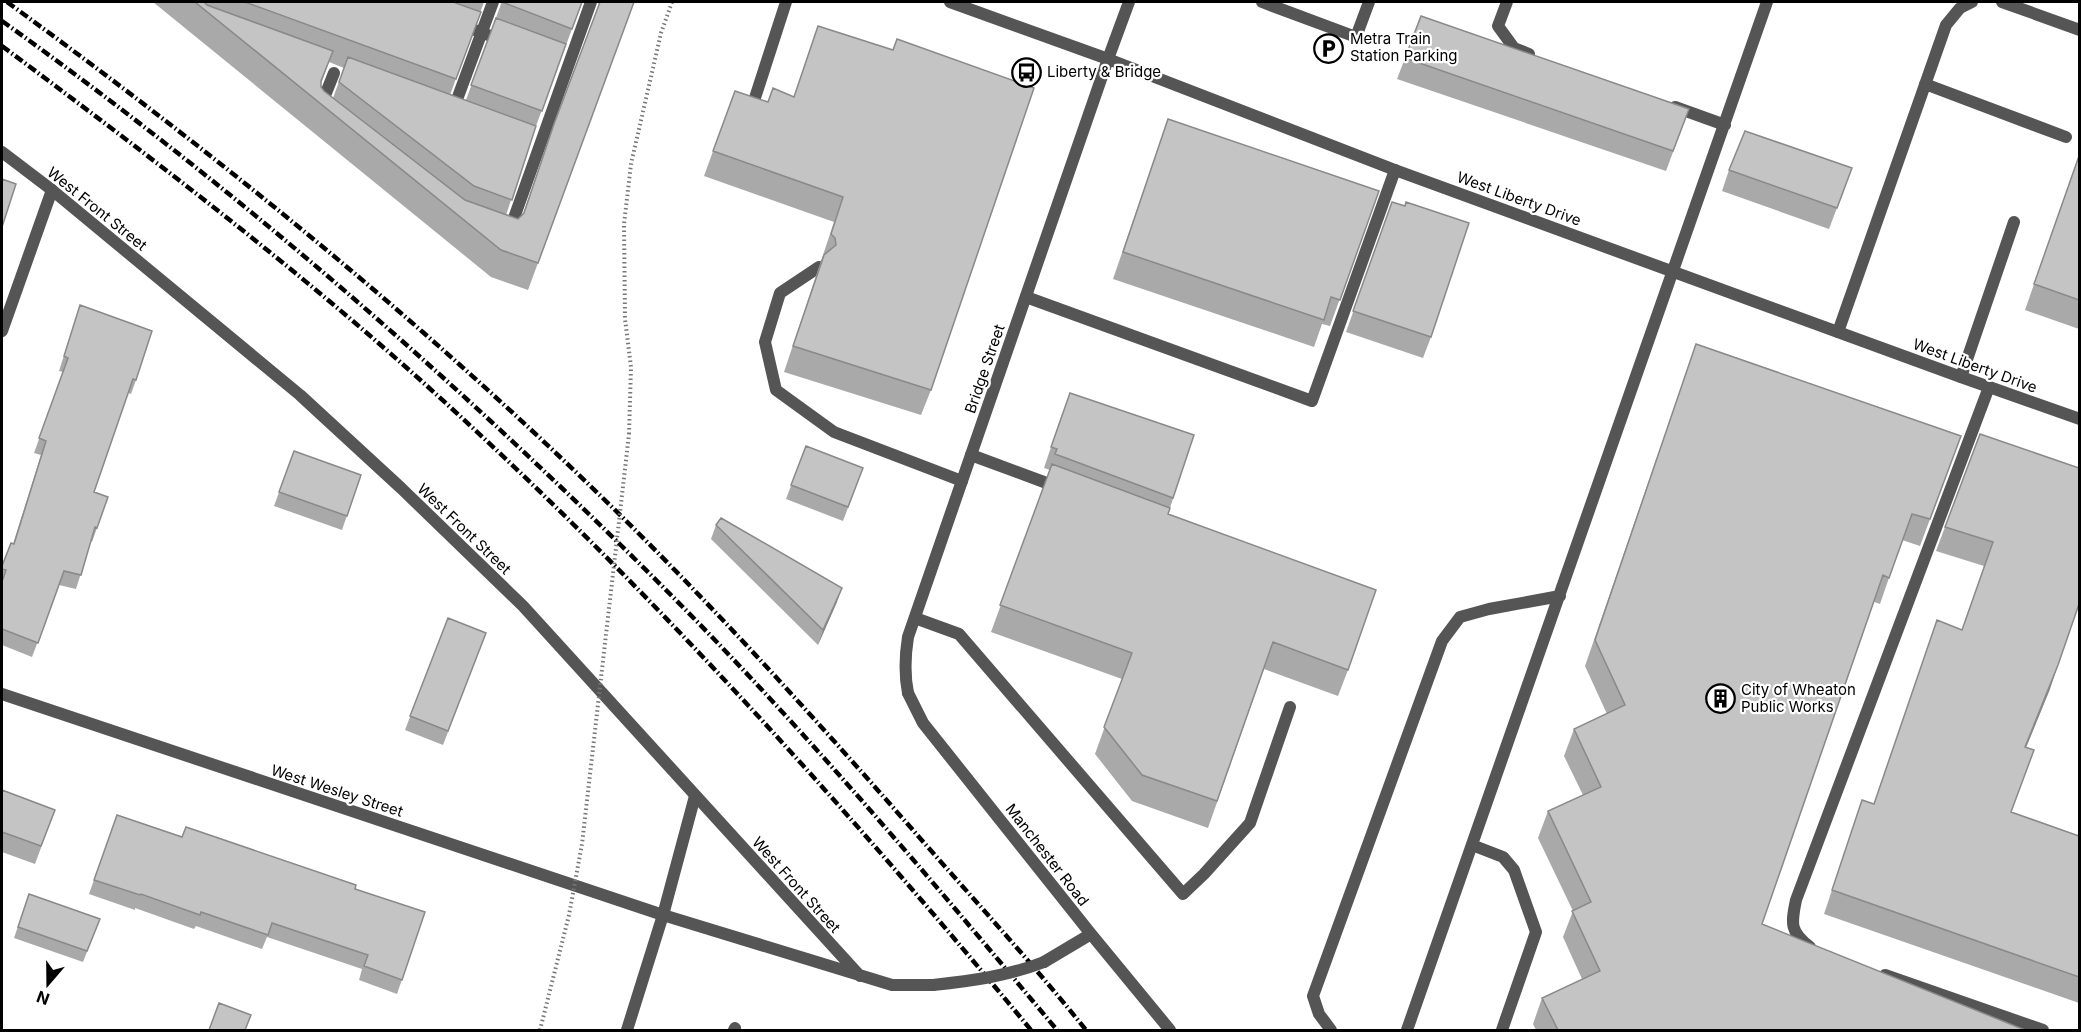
<svg xmlns="http://www.w3.org/2000/svg" width="2081" height="1032" font-family="Inter,sans-serif">
<style>
.lines{fill:none;stroke-linecap:round;stroke-linejoin:round}
.path{stroke:#777;stroke-width:4;stroke-dasharray:1.5 3;stroke-linecap:butt}
.service{stroke:#555;stroke-width:12}
.minor{stroke:#555;stroke-width:12}
.tertiary{stroke:#555;stroke-width:12}
.rail{stroke:#000;stroke-width:4.5;stroke-dasharray:9 3 1.5 3;stroke-linecap:butt}
.path-bridge{stroke:#777;stroke-width:4;stroke-dasharray:1.5 3;stroke-linecap:butt}
.tertiary-bridge{stroke:#555;stroke-width:12}
.wall{fill:#a9a9a9;fill-rule:evenodd}
.shaded-wall{fill:#898989}
.building{fill:#c4c4c4;stroke:#898989;stroke-width:1.5}
.labels{text-anchor:middle;stroke-width:4.5;stroke-linejoin:round;paint-order:stroke}
.poi-label{font-size:15px;fill:#000;stroke:#fff;text-anchor:start}
.street-label{font-size:15px;fill:#000;stroke:#fff}
</style>
<rect width="100%" height="100%" fill="#fff"/>
<g class="lines">
<path class="path" d="M629,434L631,367L625,319L624,224L631,164L661,33L672,2"/>
<path class="service" d="M1262,2L1356,37L1369,2
M1507,2L1498,26L1514,48L1529,54
M2002,2L2080,30
M459,24L504,41
M1108,59L1129,2
M1925,84L2066,137
M753,104L786,2
M1675,107L1725,125
M320,108L334,73
M452,113L493,2
M509,232L591,2
M819,267L780,293L765,342L776,390L834,432L962,481
M1026,297L1312,401L1395,170
M1838,332L1946,25L1960,8L1972,2
M1961,377L2014,222
M971,455L1060,488
M915,618L959,634L1183,894L1204,874L1250,823L1290,707
M1472,845L1503,857L1514,870L1536,932L1502,1030
M1810,947C1790,932 1791,924 1796,900L1989,387
M1885,975L2043,1030
M734,1030L735,1028
M1331,1030L1319,1014L1313,996L1442,641L1460,617L1489,609L1560,596
M1407,1030L1767,2"/>
<path class="minor" d="M950,2L1108,59L1395,170L1961,377L2080,419
M2,331L52,190
M908,693C904,673 905,656 908,637L1108,59
M627,1030L663,915L695,796"/>
<path class="tertiary" d="M2,152L52,190L300,395L401,488L523,606L860,976
M908,693L923,723L1091,934L1170,1030
M2,694L663,915L892,985H933
M1044,962L1091,934"/>
<path class="rail" d="M7,2C220,157 424,323 612,507C719,612 820,724 919,837C975,901 1033,964 1086,1030
M2,21C237,189 456,380 661,585C801,725 930,878 1057,1030
M2,46C144,152 285,259 417,377C640,577 840,800 1031,1030"/>
<path class="path-bridge" d="M540,1030L569,915L582,844L629,434"/>
<path class="tertiary-bridge" d="M933,985C971,981 1008,976 1044,962"/>
</g>
<path class="wall" d="M153,2H484L450,95L466,100L501,4L500,2H582L536,126L506,215L518,219L523,214L545,151L599,5L598,2H634L528,290L491,277ZM329,62L344,68L333,98L324,91L321,87V84Z
M1421,16L1689,109L1666,171L1397,79Z
M818,26L931,390L921,415L784,372L834,222L704,176L735,91L768,102L794,96Z
M1168,119L1379,191L1330,326L1322,324L1314,347L1113,279Z
M2079,155V329L2025,310Z
M1852,168L1829,229L1722,191L1729,170Z
M1392,202L1405,206L1431,337L1423,358L1346,332Z
M80,305L136,380L131,394L128,393L94,492L108,497L92,542L91,541L76,589L59,585L32,657L2,645V566L13,544L41,455L34,453L63,372L59,371Z
M1696,344L1961,436L1920,546L1902,540L1880,604L1874,602L1762,924L2025,1030H1536L1533,1024L1542,998L1582,979L1563,937L1573,911L1538,838L1548,811L1583,795L1564,756L1574,729L1607,714L1585,666Z
M1062,414L1194,435L1168,514L1348,670L1338,696L1264,669L1208,828L1132,801L1095,754L1122,679L991,632L1050,470L1044,468Z
M1980,434L2050,689L2026,747L2011,812L2079,836V1003L1824,914L1862,800L1874,804L1937,620L1962,630L1984,566L1936,551Z
M806,446L863,468L843,521L786,499Z
M294,451L361,475L342,530L274,506Z
M716,525L837,602L818,645L711,539Z
M448,618L486,633L443,745L405,730Z
M2,790L55,810L35,864L2,852Z
M117,815L182,837L355,889L425,912L397,994L359,980L362,969L267,937L262,949L196,926L194,929L135,908V910L89,894Z
M29,894L100,919L83,962L14,938Z"/>
<path class="shaded-wall" d="M842,588L837,602L818,645L823,630Z
M2058,665L2050,689L2017,770L2025,747Z"/>
<path class="building" d="M195,2H204L207,5L333,51L321,81V87L324,91L465,200L518,219L524,213L554,124L600,2H634L538,263L501,250Z
M245,2H453L481,12L456,79Z
M502,2H582L572,29Z
M1421,16L1689,109L1673,151L1405,58Z
M496,18L566,44L542,111L471,85Z
M818,26L893,50L897,39L1034,88L931,390L793,346L824,255L836,245L835,238L831,234L843,197L713,151L735,91L768,102L773,88L794,97Z
M348,57L536,126L512,200L474,186L339,82Z
M1168,119L1379,191L1340,300L1331,297L1324,320L1123,252Z
M1745,131L1852,168L1837,208L1729,170Z
M2079,156V300L2034,284Z
M2,179L16,184L2,227Z
M1392,202L1405,206L1406,202L1469,223L1431,337L1353,311Z
M80,305L152,331L136,380L133,379L94,492L108,497L97,528L95,527L81,575L64,571L38,643L2,629V582L6,570L2,569V566L11,543L14,544L46,441L39,438L68,358L64,356Z
M1696,344L1961,436L1930,519L1912,514L1889,578L1883,575L1762,924L2025,1030H1558L1542,998L1600,971L1572,911L1591,902L1548,811L1601,787L1574,729L1625,705L1595,640Z
M1070,393L1194,435L1173,498L1055,454L1057,449L1051,447Z
M1980,434L2079,468V604L2058,665L2025,747L2034,750L2011,812L2079,836V977L1832,890L1862,800L1874,804L1937,620L1962,630L1993,542L1945,527Z
M806,446L863,468L848,507L791,485Z
M294,451L361,475L347,516L279,492Z
M1052,464L1170,508L1168,514L1376,590L1348,670L1273,642L1217,801L1142,775L1104,727L1132,653L1000,605Z
M721,518L842,588L823,630L716,525Z
M448,618L486,633L448,731L410,716Z
M2,790L55,810L41,846L2,832Z
M117,815L182,837L186,827L356,885L355,889L425,912L402,980L364,966L368,955L272,923L268,935L201,912L200,915L141,894L140,895L94,880Z
M29,894L100,919L87,951L18,927Z
M219,1003L251,1015L245,1030H209Z"/>
<defs>
<symbol id="parking-ring" viewBox="-11 -11 22 22"><circle r="9.5" fill="#fff" stroke="#000" stroke-width="1.5"/><path d="M-3.5-5.5H1a3.5 3.5 0 0 1 0 7H-1V5.5H-3.5ZM-1-3.4V-.6H.8a1.4 1.4 0 0 0 0-2.8Z" fill="#000"/></symbol>
<symbol id="bus-ring" viewBox="-11 -11 22 22"><circle r="9.5" fill="#fff" stroke="#000" stroke-width="1.5"/><path d="M-5-6H5V4H4V6H2V4H-2V6H-4V4H-5ZM-3.5-4V0h7V-4ZM-3.5 1.2v1.5H-2V1.2ZM2 1.2v1.5H3.5V1.2Z" fill="#000"/></symbol>
<symbol id="building-ring" viewBox="-11 -11 22 22"><circle r="9.5" fill="#fff" stroke="#000" stroke-width="1.5"/><path d="M-4-6H4V6H1V3H-1V6H-4ZM-2.5-4.3h1.7v1.8h-1.7ZM.8-4.3h1.7v1.8H.8ZM-2.5-1h1.7V.8h-1.7ZM.8-1h1.7V.8H.8Z" fill="#000"/></symbol>
</defs>
<g fill-rule="evenodd">
<use href="#parking-ring" x="1312" y="32" width="33" height="33"/>
<use href="#bus-ring" x="1010" y="56" width="33" height="33"/>
<use href="#building-ring" x="1704" y="682" width="33" height="33"/>
</g>
<g class="labels">
<g class="poi-label">
<text x="1350" y="44">Metra Train<tspan x="1350" dy="17">Station Parking</tspan></text>
<text x="1047" y="77">Liberty &amp; Bridge</text>
<text x="1741" y="695">City of Wheaton<tspan x="1741" dy="17">Public Works</tspan></text>
</g>
<g class="street-label">
<text transform="translate(1519 199) rotate(20)" y="5">West Liberty Drive</text>
<text transform="translate(97 209) rotate(39)" y="5">West Front Street</text>
<text transform="translate(1975 366) rotate(20)" y="5">West Liberty Drive</text>
<text transform="translate(985 369) rotate(-71)" y="5">Bridge Street</text>
<text transform="translate(464 529) rotate(44)" y="5">West Front Street</text>
<text transform="translate(337 791) rotate(18)" y="5">West Wesley Street</text>
<text transform="translate(1047 855) rotate(52)" y="5">Manchester Road</text>
<text transform="translate(796 885) rotate(48)" y="5">West Front Street</text>
</g>
</g>
<rect width="2081" height="1032" fill="none" stroke="#000000" stroke-width="6"/>
<g transform="translate(48 984) rotate(200)" stroke="#ffffff" stroke-width="4.5" paint-order="stroke">
<path d="M0-4.5L10 22L0 15L-10 22Z" fill="#000000"/>
<text y="-9" font-size="16" font-weight="bold" text-anchor="middle" fill="#000000">N</text>
</g>
</svg>
